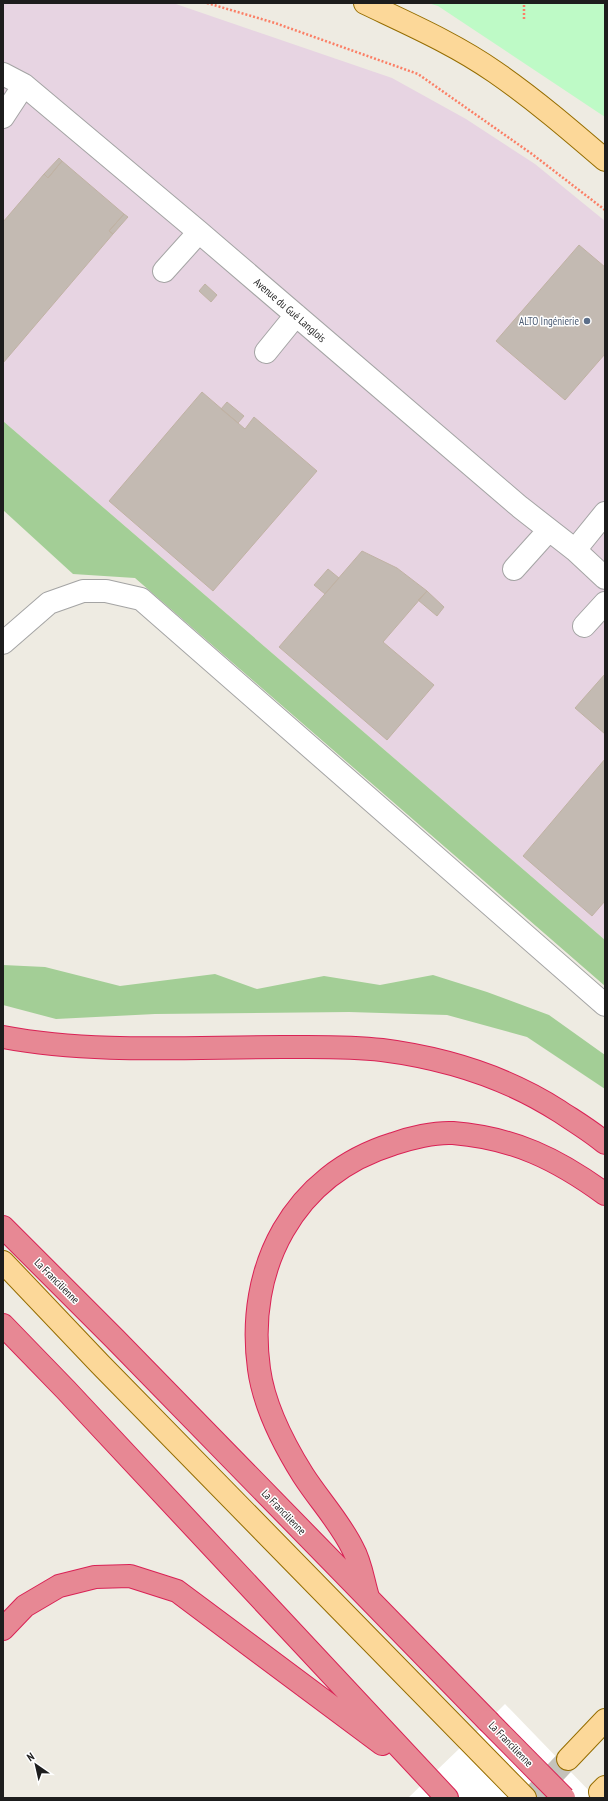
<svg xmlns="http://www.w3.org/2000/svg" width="608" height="1801" font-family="'PT Sans Narrow',sans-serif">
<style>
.industrial{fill:#e7d4e2}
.forest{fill:#a3ce96}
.park{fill:#befac6}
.pier{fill:#fff}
.building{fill:#c3bab2;stroke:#c0b2a4}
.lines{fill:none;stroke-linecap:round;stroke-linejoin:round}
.major-tunnel{stroke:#c4c2bb;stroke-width:22;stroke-dasharray:22 11;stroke-linecap:butt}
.minor-casing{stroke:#a4a4a4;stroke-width:24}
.major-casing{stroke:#956d00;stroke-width:24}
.highway-casing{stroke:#d92255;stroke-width:24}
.path{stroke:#fb7f66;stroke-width:2.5;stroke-dasharray:2 2;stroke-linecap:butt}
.minor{stroke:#fff;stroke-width:22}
.major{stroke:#fcd899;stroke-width:22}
.highway{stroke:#e78894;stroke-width:22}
.highway-bridge-casing{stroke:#d92255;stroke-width:24;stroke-linecap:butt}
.highway-bridge{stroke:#e78894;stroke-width:22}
.service-dot{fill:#5c6f8a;stroke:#fff;stroke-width:1.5}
.labels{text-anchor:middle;stroke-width:3;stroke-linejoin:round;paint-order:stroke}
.street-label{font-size:11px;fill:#1d1d1d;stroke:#fff}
.service-label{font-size:11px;fill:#4e5e75;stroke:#fff;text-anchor:end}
</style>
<rect width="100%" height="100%" fill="#eeebe2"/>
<path class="industrial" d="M3,3H173L392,78L466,119L535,164L605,221V940L3,421Z"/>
<path class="forest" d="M3,421L605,940V986L135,578L73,574L3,510Z
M3,965L45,967L120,986L215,974L257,989L324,976L380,985L433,975L487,992L549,1015L605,1055V1089L527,1037L447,1015L349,1012L155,1014L56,1019L3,1005Z"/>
<path class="park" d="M428,3H605V117L438,6Z"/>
<path class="pier" d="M505,1704L596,1798H408L488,1721Z"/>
<path class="building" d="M59,158L62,161L48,178L44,174Z
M62,161L124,214L109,231L113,234L3,363V222L44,174L48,178Z
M124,214L128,217L113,234L109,231Z
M579,245L605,267V354L565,400L496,341Z
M205,284L217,295L211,302L199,291Z
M202,392L245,429L254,417L317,471L213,591L109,501Z
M227,402L244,416L238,423L221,409Z
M362,551L397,568L427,591L383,642L434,685L387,740L279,647Z
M328,569L339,578L325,594L314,585Z
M427,591L444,607L437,616L418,600Z
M605,674V734L575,708Z
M605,759V901L592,916L523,856Z"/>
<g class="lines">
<path class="major-tunnel" d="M531,1798L568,1759"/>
<defs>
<path id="minor" d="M3,74L24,85L199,232L520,507L575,550L605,578
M3,117L24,85
M164,271L199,232
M266,352L296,315
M575,550L605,513
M514,569L549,530
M584,626L605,603
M3,643L49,603L83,591H106L141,599L605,1005"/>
<path id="major" d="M365,3C409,24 455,44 495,72C534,99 569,129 605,160
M3,1262L100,1364L525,1798
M568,1759L605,1720
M600,1792L605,1787"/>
<path id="highway" d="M3,1037C93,1054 190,1047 282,1047C315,1047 349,1046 382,1050C444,1058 506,1077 559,1111C574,1121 591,1131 605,1143
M3,1227L115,1339L488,1721
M3,1325L66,1390L447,1798
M368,1597C363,1581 361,1563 353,1549C340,1522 319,1500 303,1475C283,1443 264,1406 259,1369C245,1268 293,1175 393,1144C410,1138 435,1132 453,1133C514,1138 557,1159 605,1194
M3,1629L25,1606L59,1586L95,1577L130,1576L177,1591L382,1744"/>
</defs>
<use href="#minor" class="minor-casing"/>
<use href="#major" class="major-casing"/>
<use href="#highway" class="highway-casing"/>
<path class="path" d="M207,3L275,23L418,74L532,154L605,210
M524,19V3"/>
<use href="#minor" class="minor"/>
<use href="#major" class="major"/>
<use href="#highway" class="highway"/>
<defs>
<path id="highway-bridge" d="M488,1721L564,1798"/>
</defs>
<use href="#highway-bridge" class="highway-bridge-casing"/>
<use href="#highway-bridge" class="highway-bridge"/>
</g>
<circle class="service-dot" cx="587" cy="321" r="4"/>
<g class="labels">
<g class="street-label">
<text transform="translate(290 310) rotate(41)" y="4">Avenue du Gué Langlois</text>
<text transform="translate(57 1281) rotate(45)" y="4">La Francilienne</text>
<text transform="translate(284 1512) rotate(46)" y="4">La Francilienne</text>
<text transform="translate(511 1744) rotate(46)" y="4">La Francilienne</text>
</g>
<g class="service-label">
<text x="579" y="325">ALTO Ingénierie</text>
</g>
</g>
<rect width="608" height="1801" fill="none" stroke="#1d1d1d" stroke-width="8"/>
<g transform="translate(36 1765) rotate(326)" stroke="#ffffff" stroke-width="3" paint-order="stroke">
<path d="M0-3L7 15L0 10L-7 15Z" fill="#1d1d1d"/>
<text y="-6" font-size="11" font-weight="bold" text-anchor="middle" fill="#1d1d1d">N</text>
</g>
</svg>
